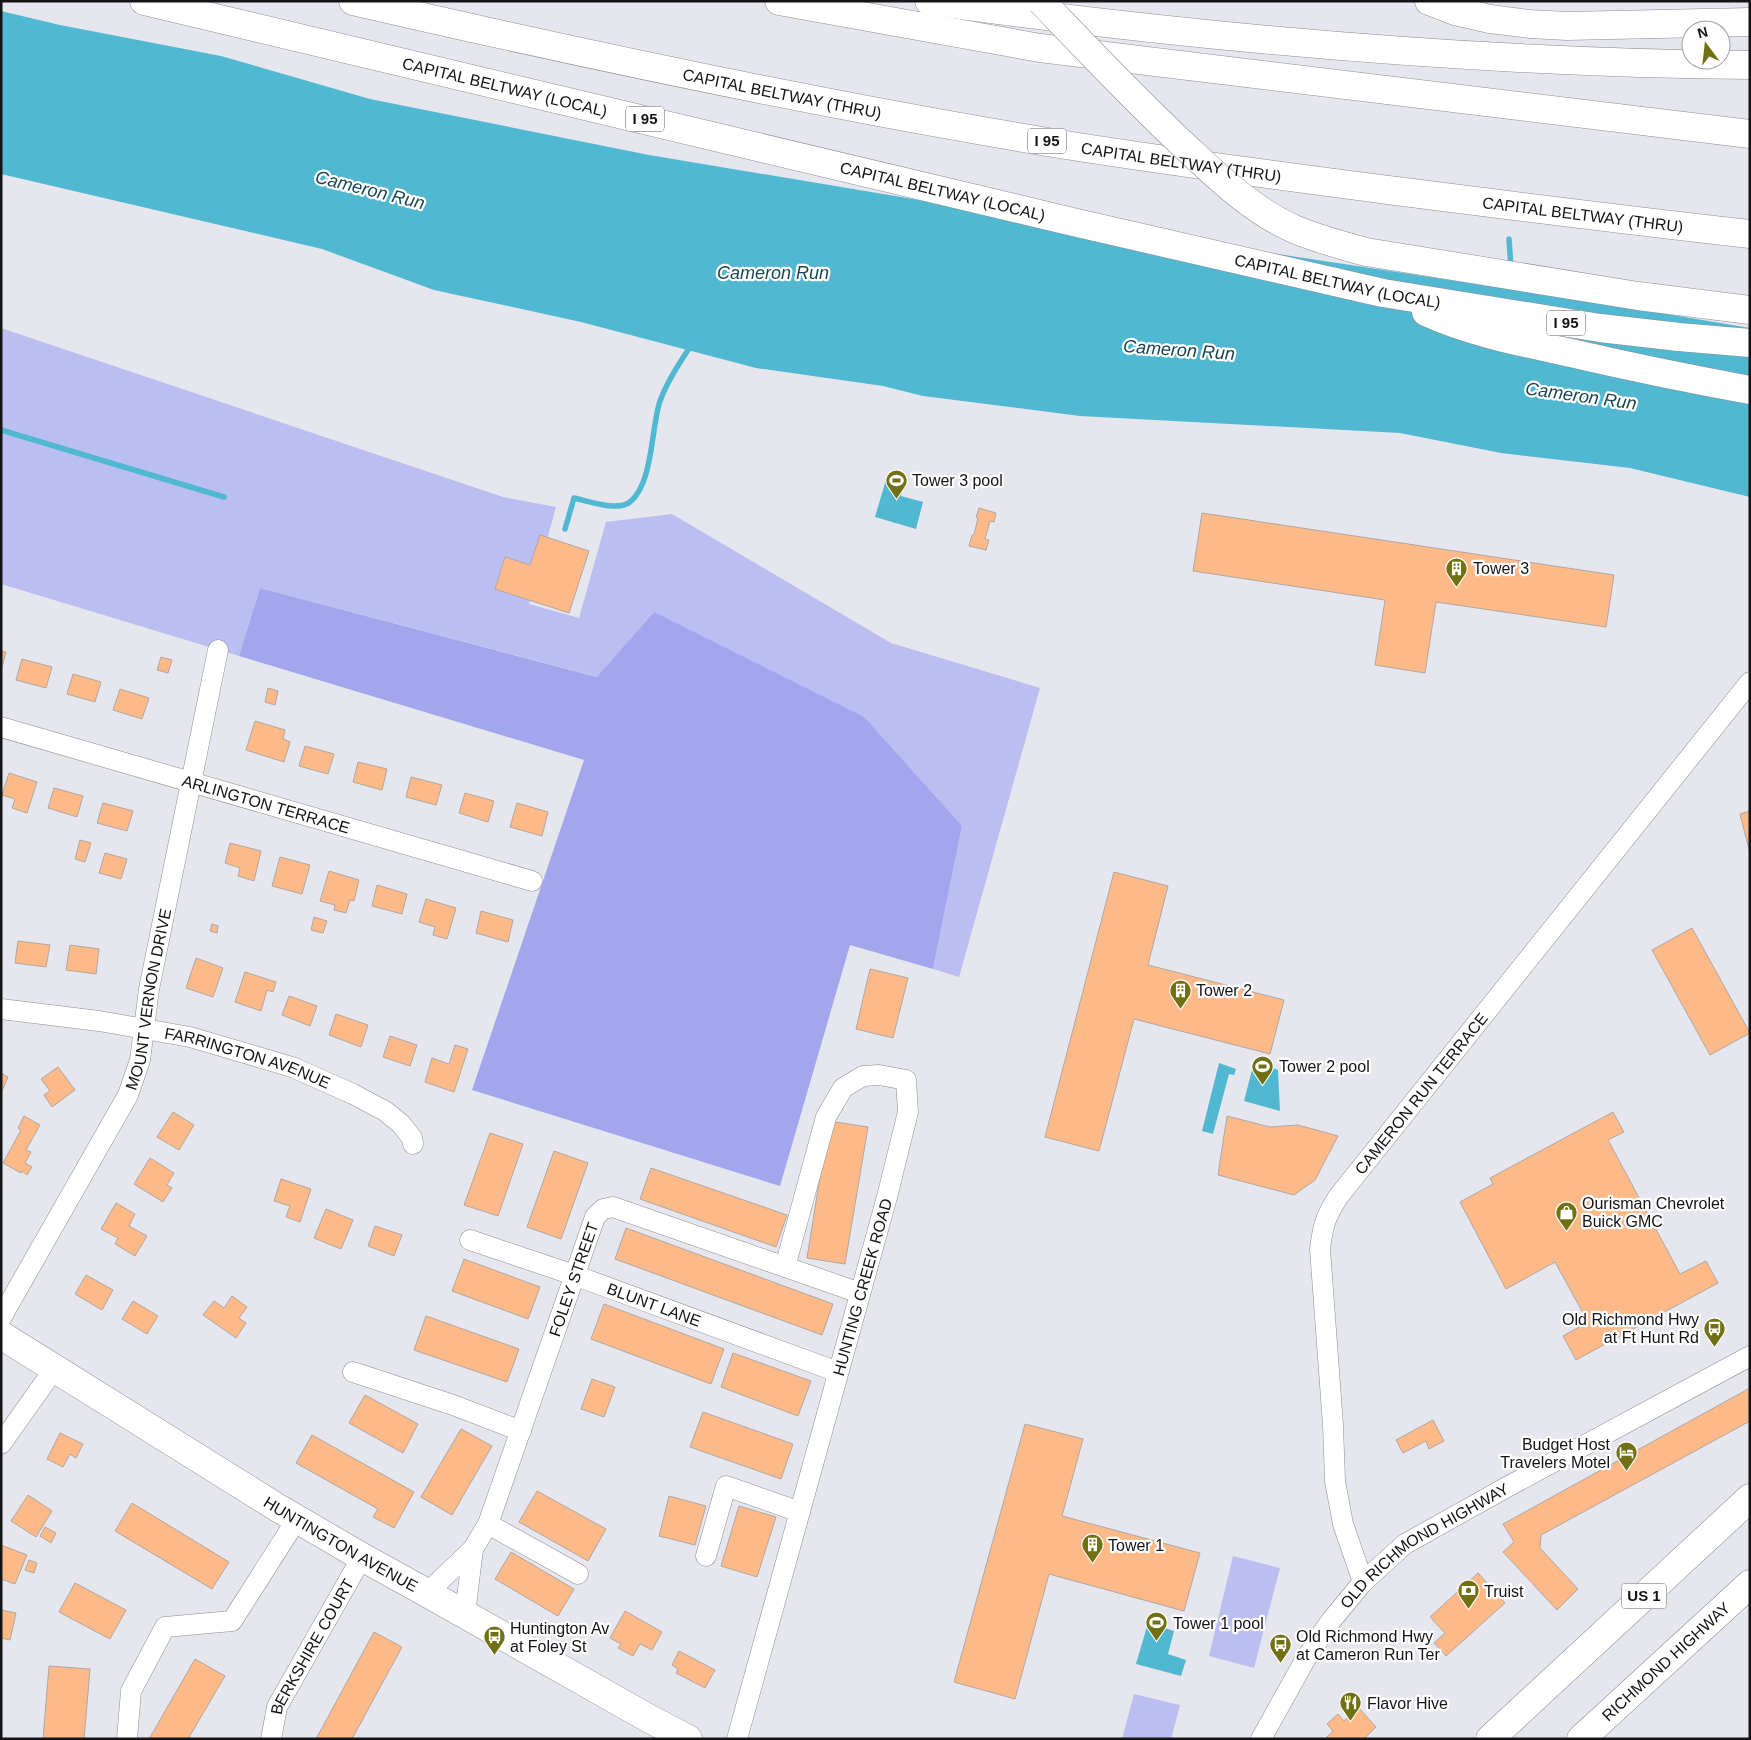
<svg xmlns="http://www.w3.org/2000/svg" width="1751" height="1740" font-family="Arial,sans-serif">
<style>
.green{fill:#bbbef0}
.forest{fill:#a2a6ed}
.water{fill:#50b8d1}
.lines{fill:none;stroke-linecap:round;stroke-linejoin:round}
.stream{stroke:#50b8d1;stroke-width:5.5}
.building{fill:#feb989;stroke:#afa8a3}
.street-casing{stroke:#8d8d94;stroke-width:21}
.secondary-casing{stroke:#8d8d94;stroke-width:29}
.highway-casing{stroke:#8d8d94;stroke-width:29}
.street{stroke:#fff;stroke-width:20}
.secondary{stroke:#fff;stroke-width:28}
.highway{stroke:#fff;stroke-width:28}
.highway-bridge-casing{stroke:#8d8d94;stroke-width:29;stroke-linecap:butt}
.highway-bridge{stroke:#fff;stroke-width:28}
.labels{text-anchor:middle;stroke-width:4.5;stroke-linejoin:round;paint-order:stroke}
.shield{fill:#fff;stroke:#5a5a5d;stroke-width:1}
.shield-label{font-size:15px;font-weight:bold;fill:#141417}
.street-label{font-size:16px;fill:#141417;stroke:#fff}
.poi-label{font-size:16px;fill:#141417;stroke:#fff;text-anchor:start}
.water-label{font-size:18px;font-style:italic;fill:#184751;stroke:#fff}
</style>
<rect width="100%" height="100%" fill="#e6e6ee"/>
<path class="green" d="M1,328L503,497L556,507L529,604L579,618L606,522L672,514L891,643L1040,688L959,977L933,969L962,826L654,612L598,677L260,588L239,656L1,584Z
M1233,1556L1280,1568L1254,1668L1209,1656Z
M1134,1694L1180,1705L1171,1739H1122Z"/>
<path class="forest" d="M260,588L597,677L654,612L864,717L962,826L933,969L850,945L780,1186L472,1090L584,760L239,656Z"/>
<path class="water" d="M1,11L60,25L221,56L370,99L649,155L919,200L1583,300L1750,328V497L1630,468L1501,453L1400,433L1080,416L923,396L883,386L756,368L581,322L434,290L322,249L1,174Z
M888,473L905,478L901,496L923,502L916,529L875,517Z
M1254,1062L1278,1070L1280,1111L1244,1101Z
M1219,1063L1236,1069L1234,1075L1229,1074L1213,1134L1202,1131Z
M1148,1623L1174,1631L1168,1654L1186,1660L1181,1676L1136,1664Z"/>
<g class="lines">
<path class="stream" d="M1509,239L1511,267
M1,430L224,497
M565,529L574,498C588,501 617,512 630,502C653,484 651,428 660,401C668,380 680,362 692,344"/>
</g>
<path class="building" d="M979,508L996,513L994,522L990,521L985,539L989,540L986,550L969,546L972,535H974L978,518L976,517Z
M1202,513L1614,575L1606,627L1436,602L1425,673L1375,665L1385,600L1193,571Z
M540,535L589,551L569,613L495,589L505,557L530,565Z
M1,651L6,652L1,670Z
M161,657L172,660L168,673L157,670Z
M22,659L52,667L46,688L16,680Z
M73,674L101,682L95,702L67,694Z
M268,688L278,691L275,705L265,702Z
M120,689L149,698L142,719L113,710Z
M255,721L285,730L283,739L290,742L284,762L246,750Z
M305,746L334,754L328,774L299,766Z
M358,762L387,769L382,790L353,782Z
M9,773L37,782L27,813L12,808L15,799L2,795Z
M411,777L442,785L436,805L406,797Z
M54,788L83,796L77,817L48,808Z
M465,793L494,801L488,822L459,813Z
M103,803L133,811L127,831L97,823Z
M517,803L548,812L542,836L510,827Z
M1750,811V853L1740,814Z
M80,840L91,843L85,862L75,859Z
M230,843L261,851L254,881L238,876L240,868L225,863Z
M105,853L127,859L121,879L99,873Z
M280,857L310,865L302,894L272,886Z
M329,871L359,880L354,901L350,900L346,913L334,910L335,905L320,901Z
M1114,872L1168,886L1148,965L1284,1000L1270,1054L1134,1019L1099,1151L1045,1137Z
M377,885L407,894L402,914L372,906Z
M426,899L456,908L447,939L433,935L435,927L419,922Z
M481,911L513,920L508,942L476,933Z
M314,917L327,921L323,933L311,930Z
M212,924L218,926L217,933L210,931Z
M1692,928L1750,1033L1710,1055L1652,950Z
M18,941L50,945L46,967L15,963Z
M70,945L99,949L96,974L66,970Z
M196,958L223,968L213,997L186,988Z
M870,969L908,978L893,1038L856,1029Z
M245,972L276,982L273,992L267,990L261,1011L235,1002Z
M289,996L317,1006L310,1026L282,1015Z
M336,1014L368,1025L361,1047L329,1035Z
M390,1036L417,1045L410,1066L383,1057Z
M455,1045L468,1049L454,1092L425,1082L432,1058L449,1064Z
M58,1067L75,1090L52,1107L44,1095L50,1091L41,1079Z
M1,1073L8,1077L1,1093Z
M173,1112L194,1125L179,1150L157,1137Z
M1613,1112L1624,1132L1608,1140L1680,1274L1706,1261L1718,1283L1576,1360L1563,1336L1588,1322L1555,1262L1506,1289L1460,1202L1493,1184L1490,1178Z
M24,1116L40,1125L26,1150L31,1152L25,1163L32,1167L27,1175L22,1171L21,1173L3,1163L21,1130L18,1128Z
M1227,1116L1270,1127L1298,1125L1338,1136L1315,1180L1294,1195L1218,1175Z
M829,1121L868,1127L845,1264L807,1258Z
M490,1133L523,1144L498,1216L464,1205Z
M554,1151L588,1163L561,1239L527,1227Z
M150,1158L174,1173L167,1185L172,1188L163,1202L134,1184Z
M651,1168L787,1215L776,1247L640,1199Z
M281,1179L311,1189L300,1222L286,1217L290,1206L274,1201Z
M116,1203L135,1214L129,1226L147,1236L135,1256L115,1244L118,1238L101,1229Z
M326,1209L353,1220L341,1249L314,1238Z
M375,1226L402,1235L394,1256L368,1246Z
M626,1228L833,1304L822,1335L615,1259Z
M464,1259L540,1287L528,1319L452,1291Z
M86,1275L113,1290L102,1310L75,1294Z
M232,1296L247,1307L239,1318L246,1323L236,1338L203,1315L214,1301L224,1308Z
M133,1301L158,1316L147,1334L122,1319Z
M604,1304L724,1349L711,1384L591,1339Z
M426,1316L519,1349L507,1382L414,1350Z
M733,1353L811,1381L798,1416L721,1387Z
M592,1379L615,1387L604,1417L581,1409Z
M1750,1388V1421L1541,1535L1540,1548L1578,1589L1557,1610L1503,1552L1514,1542L1503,1524Z
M365,1395L418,1424L403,1453L349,1423Z
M703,1412L793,1444L781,1479L690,1447Z
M1433,1420L1444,1441L1429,1449L1426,1441L1403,1453L1396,1440Z
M1025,1424L1083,1439L1062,1516L1200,1553L1184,1611L1049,1574L1015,1699L954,1682Z
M461,1429L492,1446L452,1515L421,1497Z
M60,1433L83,1444L76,1458L70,1454L63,1467L47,1459Z
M312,1435L414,1492L394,1528L373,1517L378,1509L296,1463Z
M537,1491L606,1529L588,1561L519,1522Z
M28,1495L52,1511L36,1537L11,1521Z
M669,1496L706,1506L695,1545L659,1536Z
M132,1503L229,1562L212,1589L115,1531Z
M739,1506L776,1517L757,1577L721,1566Z
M45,1527L56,1533L51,1543L40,1536Z
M1,1545L27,1555L15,1584L1,1579Z
M511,1552L574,1589L558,1616L495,1579Z
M29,1560L37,1563L34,1573L25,1570Z
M1478,1573L1505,1603L1446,1656L1434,1643L1445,1633L1430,1617Z
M75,1583L126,1610L110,1639L59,1612Z
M1,1610L16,1613L10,1640L1,1638Z
M625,1611L662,1632L652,1650L640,1644L633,1656L618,1648L621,1644L610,1638Z
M374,1632L402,1647L352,1739H316Z
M679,1651L715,1670L705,1688L676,1673L678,1669L672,1665Z
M195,1659L225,1676L188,1739H149Z
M49,1666L90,1669L84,1739H43Z
M1358,1707L1376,1727L1364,1739H1325L1333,1731L1327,1724L1338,1714L1344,1721Z"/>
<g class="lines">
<defs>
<g id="street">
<path id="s1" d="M1,727L532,881"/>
<path id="s2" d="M1,1009L99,1021L190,1037L292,1067L353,1094L385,1111L401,1124L412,1138L413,1144"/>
<path id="s3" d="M470,1240L574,1275L838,1372"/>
<path id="s4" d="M1,1318L128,1095L140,1060L149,989L218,650"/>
<path d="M353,1372L453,1405L521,1431"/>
<path d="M1,1444L55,1368"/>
<path d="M488,1524L578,1574"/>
<path d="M706,1556L726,1486L800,1512"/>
<path id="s5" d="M1363,1582L1343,1524L1335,1481L1333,1425L1320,1249C1323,1225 1325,1218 1338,1197L1750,682"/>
<path id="s6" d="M427,1593L473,1549L488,1524L595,1217L603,1209L613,1207L860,1293"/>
<path d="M465,1614L473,1549"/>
<path d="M127,1739L131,1691L165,1627L232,1621L297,1519"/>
<path id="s7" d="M271,1739L277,1707L362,1557"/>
<path id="s8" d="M737,1739L887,1197L908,1112L906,1080L879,1075L863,1076L843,1088L826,1117L785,1267"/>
<path id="s9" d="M1261,1739L1305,1660L1330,1622L1363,1582L1405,1544L1507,1487L1750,1356"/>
</g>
<g id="secondary">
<path id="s10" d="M1,1335L278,1508L362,1557L427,1593L648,1718L688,1739"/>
</g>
<g id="highway">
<path id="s11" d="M144,1L1073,222L1383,293L1600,328L1679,337L1750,343"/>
<path id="s12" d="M353,1C591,56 831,107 1072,146C1180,163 1288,177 1396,191C1514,206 1632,221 1750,234"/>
<path d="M779,1L1040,48L1750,134"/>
<path d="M929,1C1201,38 1475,63 1750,65"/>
<path d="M1429,1L1455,11L1490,19L1530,24L1567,26L1750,22"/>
<path d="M1426,312C1469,332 1524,343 1571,353C1631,367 1690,379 1750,390"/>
<path d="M1490,1739L1750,1498"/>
<path id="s13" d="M1581,1739L1750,1584"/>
</g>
</defs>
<use href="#street" class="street-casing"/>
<use href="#secondary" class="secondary-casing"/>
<use href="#highway" class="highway-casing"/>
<use href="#street" class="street"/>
<use href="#secondary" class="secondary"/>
<use href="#highway" class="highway"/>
<defs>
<path id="highway-bridge" d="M1041,1C1090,52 1139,104 1191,152C1222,181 1254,211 1294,229C1317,239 1341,245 1366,252L1638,296L1750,310"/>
</defs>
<use href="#highway-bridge" class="highway-bridge-casing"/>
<use href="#highway-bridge" class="highway-bridge"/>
</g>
<defs>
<symbol id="stadium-pin" viewBox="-11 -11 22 30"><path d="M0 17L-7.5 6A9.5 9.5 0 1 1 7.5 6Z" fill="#717013" stroke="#fff"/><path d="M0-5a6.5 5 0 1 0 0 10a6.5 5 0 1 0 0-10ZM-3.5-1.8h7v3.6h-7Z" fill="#fff"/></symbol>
<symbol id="building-pin" viewBox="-11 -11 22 30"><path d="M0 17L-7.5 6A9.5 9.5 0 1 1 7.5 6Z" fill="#717013" stroke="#fff"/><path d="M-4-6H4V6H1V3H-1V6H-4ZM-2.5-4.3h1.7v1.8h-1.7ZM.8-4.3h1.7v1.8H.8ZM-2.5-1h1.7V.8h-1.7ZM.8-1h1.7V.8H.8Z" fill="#fff"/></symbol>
<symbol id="shop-pin" viewBox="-11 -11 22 30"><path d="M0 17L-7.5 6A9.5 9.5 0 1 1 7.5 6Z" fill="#717013" stroke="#fff"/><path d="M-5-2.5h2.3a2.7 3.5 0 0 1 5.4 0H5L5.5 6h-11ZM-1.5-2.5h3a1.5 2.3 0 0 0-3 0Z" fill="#fff"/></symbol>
<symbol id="bus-pin" viewBox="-11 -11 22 30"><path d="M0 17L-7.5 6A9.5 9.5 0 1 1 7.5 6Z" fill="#717013" stroke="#fff"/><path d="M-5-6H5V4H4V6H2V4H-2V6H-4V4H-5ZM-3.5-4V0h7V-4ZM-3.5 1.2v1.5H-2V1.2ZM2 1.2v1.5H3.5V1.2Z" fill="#fff"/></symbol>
<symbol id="hotel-pin" viewBox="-11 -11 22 30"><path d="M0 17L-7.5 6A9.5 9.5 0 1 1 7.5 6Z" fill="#717013" stroke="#fff"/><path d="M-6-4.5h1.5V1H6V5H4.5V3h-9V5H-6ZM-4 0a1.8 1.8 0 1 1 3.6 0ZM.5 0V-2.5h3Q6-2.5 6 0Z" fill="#fff"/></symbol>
<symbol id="bank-pin" viewBox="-11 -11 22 30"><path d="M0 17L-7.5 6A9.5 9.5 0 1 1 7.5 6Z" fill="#717013" stroke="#fff"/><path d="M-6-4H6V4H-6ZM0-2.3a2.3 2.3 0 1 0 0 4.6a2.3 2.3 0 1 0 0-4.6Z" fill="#fff"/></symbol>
<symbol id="restaurant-pin" viewBox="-11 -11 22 30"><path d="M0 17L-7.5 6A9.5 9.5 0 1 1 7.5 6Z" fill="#717013" stroke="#fff"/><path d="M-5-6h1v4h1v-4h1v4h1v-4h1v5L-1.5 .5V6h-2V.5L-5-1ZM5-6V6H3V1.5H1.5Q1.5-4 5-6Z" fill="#fff"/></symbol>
</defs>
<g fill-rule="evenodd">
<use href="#stadium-pin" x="884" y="468" width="25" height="34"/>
<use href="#building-pin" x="1444" y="556" width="25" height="34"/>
<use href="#building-pin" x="1168" y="978" width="25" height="34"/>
<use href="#stadium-pin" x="1250" y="1054" width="25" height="34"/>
<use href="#shop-pin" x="1554" y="1200" width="25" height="34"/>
<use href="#bus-pin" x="1702" y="1316" width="25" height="34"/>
<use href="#hotel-pin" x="1614" y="1440" width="25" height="34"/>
<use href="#building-pin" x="1080" y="1532" width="25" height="34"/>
<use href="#bank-pin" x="1456" y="1578" width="25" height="34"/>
<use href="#stadium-pin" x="1144" y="1610" width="25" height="34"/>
<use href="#bus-pin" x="482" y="1624" width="25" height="34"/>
<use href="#bus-pin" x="1268" y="1632" width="25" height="34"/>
<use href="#restaurant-pin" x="1338" y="1690" width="25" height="34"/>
</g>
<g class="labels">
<g class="shield">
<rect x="626" y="106.5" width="38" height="25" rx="4"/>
<rect x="1028" y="128.5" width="38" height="25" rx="4"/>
<rect x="1547" y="310.5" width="38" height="25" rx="4"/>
<rect x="1621.5" y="1583.5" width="45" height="25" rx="4"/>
</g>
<g class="shield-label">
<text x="645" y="124">I 95</text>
<text x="1047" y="146">I 95</text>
<text x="1566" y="328">I 95</text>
<text x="1644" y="1601">US 1</text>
</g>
<g class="street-label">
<text dy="6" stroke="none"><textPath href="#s11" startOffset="371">CAPITAL BELTWAY (LOCAL)</textPath></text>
<text dy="6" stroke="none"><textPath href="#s12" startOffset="439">CAPITAL BELTWAY (THRU)</textPath></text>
<text dy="6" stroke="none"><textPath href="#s12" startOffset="844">CAPITAL BELTWAY (THRU)</textPath></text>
<text dy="6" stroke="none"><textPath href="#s11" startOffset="821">CAPITAL BELTWAY (LOCAL)</textPath></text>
<text dy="6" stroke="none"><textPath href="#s12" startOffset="1249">CAPITAL BELTWAY (THRU)</textPath></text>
<text dy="6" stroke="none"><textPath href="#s11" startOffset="1226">CAPITAL BELTWAY (LOCAL)</textPath></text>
<text dy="6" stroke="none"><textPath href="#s1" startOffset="276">ARLINGTON TERRACE</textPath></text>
<text dy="6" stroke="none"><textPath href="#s4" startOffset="355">MOUNT VERNON DRIVE</textPath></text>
<text dy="6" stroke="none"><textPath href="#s2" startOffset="252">FARRINGTON AVENUE</textPath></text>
<text dy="6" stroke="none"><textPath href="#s5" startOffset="526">CAMERON RUN TERRACE</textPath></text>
<text dy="6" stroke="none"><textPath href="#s6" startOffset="352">FOLEY STREET</textPath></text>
<text dy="6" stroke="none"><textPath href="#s8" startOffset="469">HUNTING CREEK ROAD</textPath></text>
<text dy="6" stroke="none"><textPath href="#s3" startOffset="195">BLUNT LANE</textPath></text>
<text dy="6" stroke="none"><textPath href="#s10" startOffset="399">HUNTINGTON AVENUE</textPath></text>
<text dy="6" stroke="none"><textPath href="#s9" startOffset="259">OLD RICHMOND HIGHWAY</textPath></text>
<text dy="6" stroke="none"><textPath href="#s7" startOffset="102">BERKSHIRE COURT</textPath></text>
<text dy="6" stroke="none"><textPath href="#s13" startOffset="115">RICHMOND HIGHWAY</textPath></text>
</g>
<g class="poi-label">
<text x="912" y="486">Tower 3 pool</text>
<text x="1473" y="574">Tower 3</text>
<text x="1196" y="996">Tower 2</text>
<text x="1279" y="1072">Tower 2 pool</text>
<text x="1582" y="1209">Ourisman Chevrolet<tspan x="1582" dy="18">Buick GMC</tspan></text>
<text x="1699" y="1325" text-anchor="end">Old Richmond Hwy<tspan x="1699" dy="18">at Ft Hunt Rd</tspan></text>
<text x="1610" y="1450" text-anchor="end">Budget Host<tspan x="1610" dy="18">Travelers Motel</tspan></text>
<text x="1108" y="1551">Tower 1</text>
<text x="1484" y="1597">Truist</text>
<text x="1173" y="1629">Tower 1 pool</text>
<text x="510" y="1634">Huntington Av<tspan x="510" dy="18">at Foley St</tspan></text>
<text x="1296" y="1642">Old Richmond Hwy<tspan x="1296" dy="18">at Cameron Run Ter</tspan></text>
<text x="1367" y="1709">Flavor Hive</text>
</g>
<g class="water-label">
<text transform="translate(370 190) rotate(14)" y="6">Cameron Run</text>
<text x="773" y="279">Cameron Run</text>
<text transform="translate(1179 350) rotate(4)" y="6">Cameron Run</text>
<text transform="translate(1581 396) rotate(8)" y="6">Cameron Run</text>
</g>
</g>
<rect width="1751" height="1740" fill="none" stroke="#141417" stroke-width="5"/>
<g transform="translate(1706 45) rotate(345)"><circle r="24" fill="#ffffff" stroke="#a1a1a2"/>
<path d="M0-4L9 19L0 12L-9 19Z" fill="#717013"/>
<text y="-8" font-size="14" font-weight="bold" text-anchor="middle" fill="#141417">N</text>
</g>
</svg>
